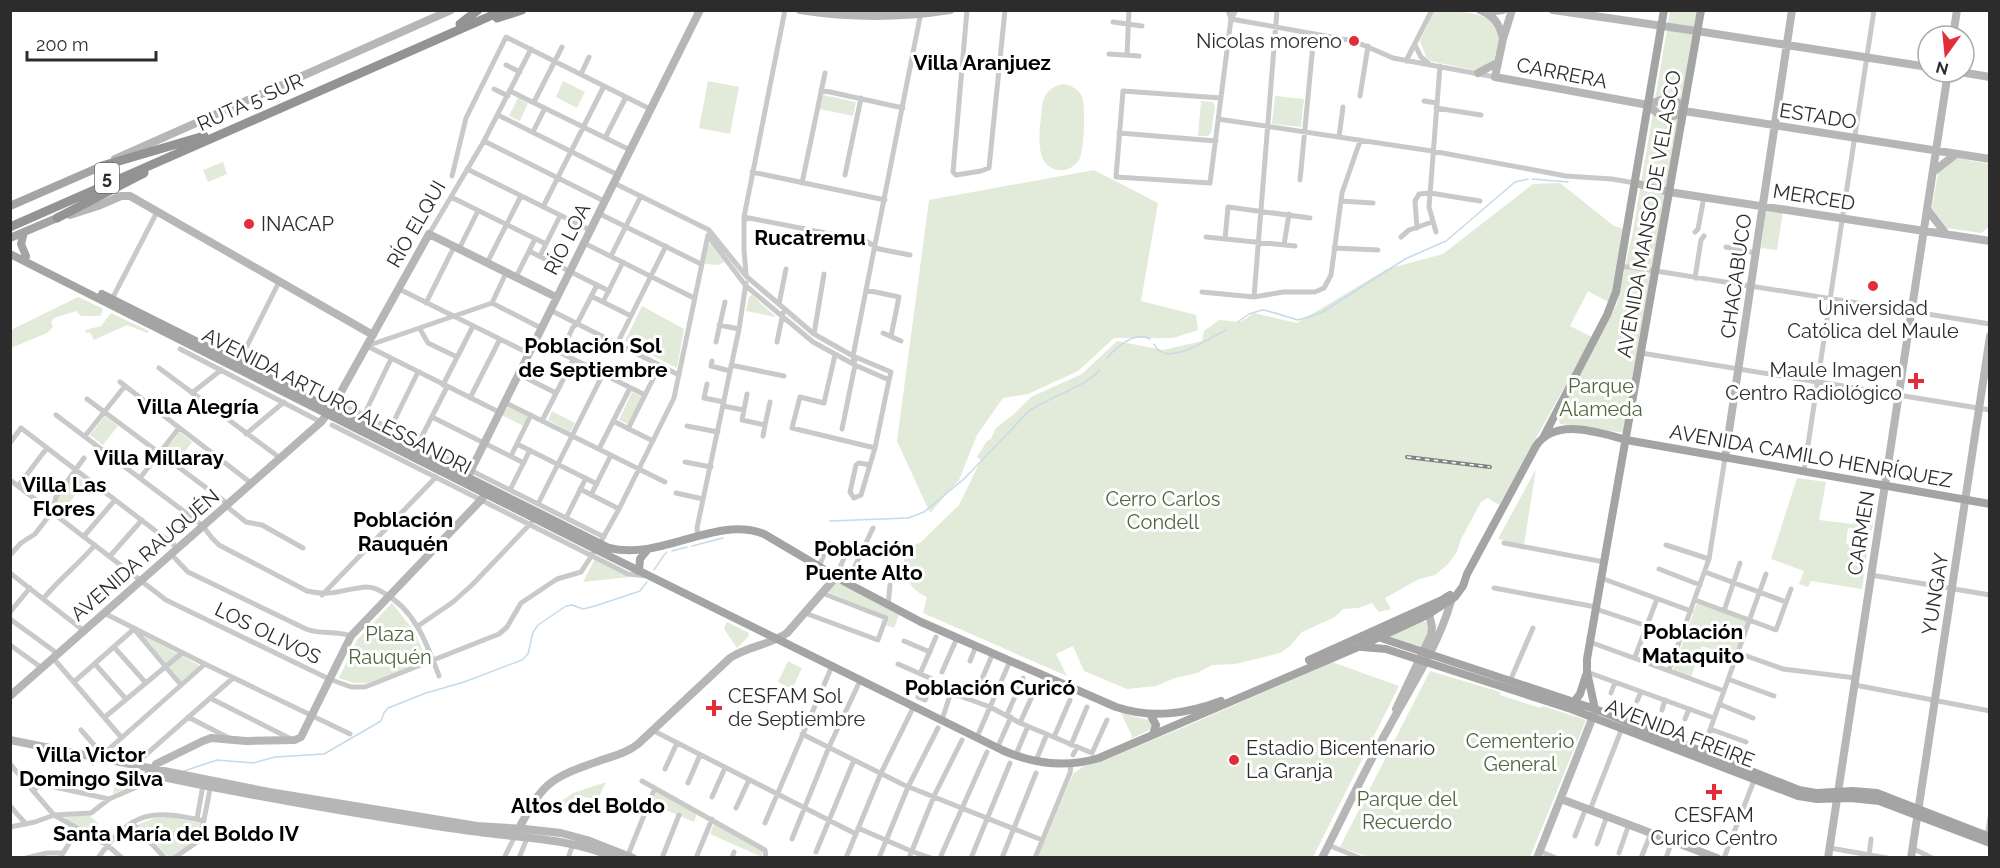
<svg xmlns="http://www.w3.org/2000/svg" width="2000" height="868" font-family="Raleway,sans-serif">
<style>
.green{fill:#e2ead9}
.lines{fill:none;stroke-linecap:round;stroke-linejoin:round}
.stream{stroke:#c4dbea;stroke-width:1.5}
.street{stroke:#c9c9c9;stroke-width:5}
.secondary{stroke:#b6b6b6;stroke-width:8}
.primary{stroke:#a4a4a4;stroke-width:8}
.highway{stroke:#939393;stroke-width:9}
.rail-casing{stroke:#818181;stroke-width:4}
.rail{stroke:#fff;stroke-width:1.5;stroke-dasharray:4.5;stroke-linecap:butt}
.poi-dot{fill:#e32d39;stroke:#fff;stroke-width:2}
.labels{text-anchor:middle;stroke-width:6;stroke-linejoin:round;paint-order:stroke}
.shield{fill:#fff;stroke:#6b6b6b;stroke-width:1.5}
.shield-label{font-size:18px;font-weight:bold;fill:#2c2c2c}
.poi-label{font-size:20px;fill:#2c2c2c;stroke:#fff;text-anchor:start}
.street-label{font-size:20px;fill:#2c2c2c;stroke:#fff}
.park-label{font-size:20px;fill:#4e663a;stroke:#fff}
.neighbourhood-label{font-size:21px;font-weight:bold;fill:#000;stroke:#fff}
</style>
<rect width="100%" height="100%" fill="#fff"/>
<path class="green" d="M1434,11C1453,11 1501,9 1499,40C1498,47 1495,55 1493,63L1478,70H1474L1430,61L1426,57L1420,41Z
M1670,11H1698L1625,433L1560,424L1558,416L1617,304L1633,231Z
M966,56L995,59L994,73L964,70Z
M563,81L585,92L577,108L556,97Z
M708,81L739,87L730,134L699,128Z
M1064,84C1072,86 1079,89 1082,97C1086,105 1084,153 1079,160C1074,167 1067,171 1059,170C1031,167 1041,125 1042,106C1044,93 1051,86 1064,84Z
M823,95L856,102L853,116L820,109Z
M1275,96L1304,99L1301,127L1272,124Z
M518,98L528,103L520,121L509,116Z
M1201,101L1213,102L1215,106L1211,133L1208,136H1198Z
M1957,158L1989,164V227L1981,233L1947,228L1932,208L1938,173Z
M223,162L227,174L208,182L203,170Z
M1094,170L1158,203L1141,301L1196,315L1198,330L1173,338H1114L1078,371L1028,394L1003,398L977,435L959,480L930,513L897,441L929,200Z
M1560,183L1614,226L1625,229L1616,281L1608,302L1588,291L1570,326L1592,337L1499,505L1488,498L1481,502L1461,539L1457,552L1448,564L1435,575L1419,579L1385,598L1391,609L1379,612L1372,603L1358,608L1343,609L1335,617L1302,632L1290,646L1280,653L1235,664L1212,665L1197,673L1175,678L1156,686L1127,689L1084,671L1073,646L1056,654L1067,676L923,613L927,597C904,587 905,570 903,548L920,543L959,505L981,460L977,457L987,441L991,439L996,428L1015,413L1031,397L1082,374L1117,341L1163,350L1202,341L1204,331L1219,320L1241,322L1254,313L1297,323L1387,269L1443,254L1533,184Z
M1766,209L1783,211L1777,250L1761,248Z
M708,244H711L724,262L719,265L705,264Z
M752,295L776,317L746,311L749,297Z
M78,297L102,308L103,311L100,316H81L76,311L54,318L51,322L53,327L47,333L11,348V330Z
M642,306L684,329L677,368L625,341Z
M111,313L149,331L147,333L127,325L94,340L90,332L86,333L85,330L101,326Z
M632,392L642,397L628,424L619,420Z
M506,406L529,417L524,426L501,415Z
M552,411L575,423L570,432L548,420Z
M105,416L118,426L103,445L90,435Z
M180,432L192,442L177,462L163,452Z
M1536,469L1524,545L1498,539Z
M73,473L85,482L61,514L54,506L55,499Z
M1797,478L1826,482L1819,520L1853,524L1855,513L1869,516L1871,509H1875L1872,530L1848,528L1846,544L1868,547L1862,589L1811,581L1808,587L1799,584L1804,571L1771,559Z
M595,559L630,577L583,582Z
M838,580L899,615L894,628L886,625L889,617L828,592Z
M392,603L414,631L427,660L368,683H353L339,678L357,640Z
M1697,603L1748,621L1734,657L1702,646L1691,677L1673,670Z
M1421,620L1429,624L1424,645L1421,647L1388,636Z
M727,622L749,633V636L737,648L724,629Z
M140,634L178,654L166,663Z
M181,655L200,666L181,682L168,665Z
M788,661L802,668L792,689L778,682Z
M1332,662L1399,686L1313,857H1038L1073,774L1084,766L1109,758L1187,726Z
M1430,671L1497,691L1501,693L1500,695L1540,708L1543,706L1586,720L1530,857H1368L1340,847Z
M1121,713L1148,720L1153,723L1152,729L1130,739L1132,736Z
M116,776L142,782L113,794Z
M606,782L598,799L583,797L580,806L597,811L596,814L557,804L573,793Z
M657,791L697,813L694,822L652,804Z
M89,815L99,824L90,833L65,820L66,817Z
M169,817L203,824L200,839L170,858L137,825L154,818Z
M714,823L762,850V857L710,834Z"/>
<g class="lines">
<path class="stream" d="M1532,179L1568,182
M1238,322L1249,314L1262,310L1268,311L1298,320L1321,313L1405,259L1446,241L1515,182L1528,179
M1154,344C1156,347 1157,350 1160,351C1174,362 1212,337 1226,330
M1107,358C1117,347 1134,331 1150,339
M830,521L908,518L924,512L965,478L1029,411C1047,398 1089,385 1099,370
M692,546L723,538
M672,551L687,547
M654,570L664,555L667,552
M184,771L217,760L253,763L275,757L324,754L381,721L384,713L388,708L426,693L464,682L522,660L528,654L533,632L538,625L566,606L572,605L583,609L595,606L640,591L647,582"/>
<path class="street" d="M967,10L953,172L956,175L981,171L989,168L1005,10
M1231,19L1354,41L1393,58L1495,77
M1231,19L1236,10
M1113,22L1142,26
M1415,45L1421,57L1428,63
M1109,54L1139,56
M1127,55L1129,10
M1406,61L1432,10
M506,65L520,72
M581,74L589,57
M494,89L508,96
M821,90L903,108
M510,91L630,150
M1360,96L1368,46
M1221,98L1123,91L1116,177L1210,183L1231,19L1228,10
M1424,101L1437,103
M534,102L562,47
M1436,108L1481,115
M498,115L618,175
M1218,119L1432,151L1566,176L1612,179L1635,183
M533,132L545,108
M1119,133L1216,141
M1339,137L1343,107
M605,138L626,97
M484,141L604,201
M467,169L590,230
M752,172L885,200
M845,175L861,98
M452,176L466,118L506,37L650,109
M1300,180L1314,34
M614,183L709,230L746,276L814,334L853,356L891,372L889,380L855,365L813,342L746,286L708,236
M802,183L825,73
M451,197L546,244
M1341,201L1373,203
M543,207L604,86
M598,213L701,264
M744,217L866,241L879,249L910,255
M1417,228L1415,201L1419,194L1430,193L1480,201
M1436,232L1429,207L1440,66
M1695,232L1698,229L1704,197
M429,234L484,141L531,49
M1206,237L1295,246
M1401,237L1409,230L1432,222
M1225,239L1228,207L1310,218
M584,243L694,298
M1284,245L1289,214
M1726,247L1756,253
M1334,248L1378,250
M459,249L478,211
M529,251L609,291
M540,256L560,216
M611,256L641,196
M487,263L521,196
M1620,267H1631L1990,324
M746,274L744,250V217L785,10
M516,277L535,239
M1695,278L1701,240L1704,236
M597,285L577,324L573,327L561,353L645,395
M399,289L528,353
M866,290L899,297L891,336
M1202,292L1254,297L1283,292H1315L1324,288L1331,275L1342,193L1360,141
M591,296L631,316
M1254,297L1277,10
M112,299L157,212
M603,302L623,262
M426,303L454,247
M492,303L541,328
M779,304L786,269
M550,310L679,375
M719,325L739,329
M420,329L428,343L457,357
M883,333L901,341
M814,334L824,274
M716,342L725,302
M777,342L783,313
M617,344L666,246
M367,346L492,303L506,273
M367,346L499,412
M180,349L321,422
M1641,353L1990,410
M835,355L824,403L800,397L792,428L875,448
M712,361L711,366L730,371
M239,362L279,282
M731,365L784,376
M159,368L280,458
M518,374L556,393
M120,382L251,483
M707,384L704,398L724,402
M443,385L473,326
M192,393L221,370
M747,394L742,420L765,425L770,402
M470,398L500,339
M87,399L228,504
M504,402L665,482
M335,403L364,415L418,444L604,537
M723,406L744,410
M56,415L202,525L212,538L219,545L307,591C333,597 342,589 366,587C373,587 378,589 384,593C415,610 427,644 439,676
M364,415L391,359
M432,417L524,463
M542,421L573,360
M613,421L653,441
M332,425L628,574L648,576
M687,426L718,432
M390,429L418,372
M628,429L660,365
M842,429L855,365L853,356L921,12
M246,434L284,402
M85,436L125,386
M763,436L765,425
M10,443L21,428L178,548
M418,444L447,387
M517,444L597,484
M599,449L630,388
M511,456L531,415
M685,462L711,467
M870,465L859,463L856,465L850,492L854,498L861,495L875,448L889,380
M1804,471L1874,10
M140,478L179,428
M10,480L166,600L329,679L351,687H365L499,634L507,627L521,603L557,579L581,572L596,549
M18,486L47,448
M580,489L619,509
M510,490L530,450
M676,493L703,499
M591,495L611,455
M538,504L603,374
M226,506L246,522L262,525L303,548
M566,518L586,478
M84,536L115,500
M698,537L697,528L739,329L746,283
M600,543L619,509L674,398L708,235
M1504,543L1604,562
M1666,545L1709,559
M171,554L188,572L306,629C321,635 334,630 351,636
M10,555L21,543L35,534L52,512L56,497L84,458
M110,556L142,520
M819,566L829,543
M1659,569L1700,585
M1705,572L1786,602
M10,573L84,631
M1871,575L1990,595
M836,577L850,544
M1601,578L1691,611
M847,583L873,528
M1494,588L1596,607
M322,595L436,477
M43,599C59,579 79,564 95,545
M1695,600L1776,630L1791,589
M888,606L890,585
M1596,609L1647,626
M1724,611L1740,563
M10,612L30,588
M104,613L205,664L350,734
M805,613L878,640L886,618L822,593
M10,619L58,654
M418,626L453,602L473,584L531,523
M904,641L930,652
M1590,642L1724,691
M10,645L42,668
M114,647L145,682
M1738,653L1783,669L1856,678
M1635,657L1657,599
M53,658L121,737
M970,661L976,646
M95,664L126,699
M898,664L932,679L930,685L931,686L950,695L960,696L990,707L1020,723L1092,753L1107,720
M1669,670L1709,559L1725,458
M942,672L957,638
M1587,672L1714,718
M920,674L936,637
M1728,679L1774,696
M75,681L134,629L181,685
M1510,681L1533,628
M1855,685L1990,711
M976,693L993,653
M1611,693L1615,682
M918,697L925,700L931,686
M210,698L291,739
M1637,701L1641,692
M1719,704L1753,718
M1662,710L1665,700
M1007,715L1023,678
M105,717L182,653
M188,717L229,738
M943,717L950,695
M1685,719L1689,709
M1020,723L1037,685
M1710,729L1746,742
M81,730L102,754
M654,731L856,834
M802,734L904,785L1042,840
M977,737L1010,661
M1054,737L1070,700
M999,744L1011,717
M1071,745L1087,707
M1017,752L1028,726
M1702,752L1766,574
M1073,755L1077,747
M1037,758L1047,734
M93,763L205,664
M10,764L54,815L107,845L122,858
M133,766L233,678
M665,769L677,743
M642,781L765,850L766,858
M688,783L700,755
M34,790L41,784L109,799
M712,797L725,768
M10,806L26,824
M736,808L749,780
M1590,810L1622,728
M197,819L203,785
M132,823L165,858
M765,823L832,666
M10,827L35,822L54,815L91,813L109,799L146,783L153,774
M858,828L911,851L931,858
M1575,836L1586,808
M1987,836L1990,818
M792,839L829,747L859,683
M1597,844L1607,816
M1328,845L1360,858
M1830,848L1887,858
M1912,848L1932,858
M1539,851L1556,858
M816,852L854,760
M1619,853L1629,824
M628,855L655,788
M1869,856L1871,839
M26,858L47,853H63
M60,858L78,829
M98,858C132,811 150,809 204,821
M174,858L200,840L211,784
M504,858L515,836
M519,858L528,836
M568,858L573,844
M662,858L679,815
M696,858L712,819
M732,858L734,852
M846,858L881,773L914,706
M879,858L908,787L938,728
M909,858L934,796L962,740
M940,858L987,752
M971,858L1010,763
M1002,858L1036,773
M1035,858L1070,773L1071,764
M1641,858L1651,833
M1666,858L1672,841
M1724,858L1755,778"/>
<path class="secondary" d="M800,10C851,18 899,18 950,10
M1480,10C1494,16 1499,23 1503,38
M1512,10L1503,39L1495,77L1648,105C1659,117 1670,121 1684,111
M1553,10L1697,31L1928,67
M1486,12L1503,10
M1953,36L1957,10
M1960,72L1990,77
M1478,73L1497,63
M1648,105C1659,100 1668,96 1679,103L1684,111
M1684,111L1990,159
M115,159L451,10
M1933,172L1956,154
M1635,183L1669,192L1990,241
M1927,209L1946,234
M70,215L98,206L121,196H130L373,335
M1725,458L1792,10
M465,482L700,10
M10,696L321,422L332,408L429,234L556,297
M1396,709L1431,635L1432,627L1429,614
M10,740L269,792L477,826L525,829L561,833L587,840L633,858
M154,770L156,764L203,741L211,738L246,741L295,740L301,737L351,636L481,500L486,493
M148,774C243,794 339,811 436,826C458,829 481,833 504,835C542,839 579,842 615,858
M1561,799L1717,858
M517,832C543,783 547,779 599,761C613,756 627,753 638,744L730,658C748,646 770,645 787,633L836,577
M1322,858C1344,815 1364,771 1388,729C1410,688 1438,647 1451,601
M1537,858L1594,714
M1828,858L1948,72
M1911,858L1990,336"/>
<path class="primary" d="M10,206L102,166
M24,232L21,244L26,256
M10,238L57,218
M10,254L605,554L1002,750C1033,764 1065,768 1099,758L1358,647L1429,614L1455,597L1463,586L1467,574L1536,446C1557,415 1603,435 1632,441L1990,504
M102,294L609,548C662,561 715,515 764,534L847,583L921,622L1116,707C1152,719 1186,714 1221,701
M1544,436L1607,315L1616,292L1664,10
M639,571L640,559L648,549
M1378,637L1595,709L1799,790L1816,793L1853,791L1877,793L1990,837
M1362,647L1386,649L1571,709L1798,796L1817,799L1851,798L1879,801L1990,843
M1309,660L1442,600L1450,595
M1574,702L1580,694L1586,675
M1595,709L1587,672V659L1701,10
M1150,714L1156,725L1153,735"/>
<path class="highway" d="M497,18L522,10
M460,24L478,10
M102,166L204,136
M57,218L144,173
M10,227L504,10"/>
<defs>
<path id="rail" d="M1407,457L1490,467"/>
</defs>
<use href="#rail" class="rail-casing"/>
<use href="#rail" class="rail"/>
</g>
<g class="poi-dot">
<circle cx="1354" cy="41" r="6"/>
<circle cx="249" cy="224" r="6"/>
<circle cx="1873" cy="286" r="6"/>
<path d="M1913 372h6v6h6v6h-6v6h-6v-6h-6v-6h6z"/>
<path d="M711 699h6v6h6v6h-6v6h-6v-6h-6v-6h6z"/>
<circle cx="1234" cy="760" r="6"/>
<path d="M1711 783h6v6h6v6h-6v6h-6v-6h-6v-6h6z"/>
</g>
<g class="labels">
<rect class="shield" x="95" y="163" width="24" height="30" rx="4.5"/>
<g class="shield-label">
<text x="107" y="184">5</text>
</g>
<g class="poi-label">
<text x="1342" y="48" text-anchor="end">Nicolas moreno</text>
<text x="261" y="231">INACAP</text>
<text x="1873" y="315" text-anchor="middle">Universidad<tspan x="1873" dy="23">Católica del Maule</tspan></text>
<text x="1902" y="377" text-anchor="end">Maule Imagen<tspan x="1902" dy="23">Centro Radiológico</tspan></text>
<text x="728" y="703">CESFAM Sol<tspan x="728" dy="23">de Septiembre</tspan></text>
<text x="1246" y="755">Estadio Bicentenario<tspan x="1246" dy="23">La Granja</tspan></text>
<text x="1714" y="822" text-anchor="middle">CESFAM<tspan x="1714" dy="23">Curico Centro</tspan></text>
</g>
<g class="street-label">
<text transform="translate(1562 73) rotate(11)" y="7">CARRERA</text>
<text transform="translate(250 102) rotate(-24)" y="7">RUTA 5 SUR</text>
<text transform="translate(1818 116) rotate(9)" y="7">ESTADO</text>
<text transform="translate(1814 197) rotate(9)" y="7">MERCED</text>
<text transform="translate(1649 214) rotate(-80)" y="7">AVENIDA MANSO DE VELASCO</text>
<text transform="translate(416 224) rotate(-60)" y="7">RÍO ELQUI</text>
<text transform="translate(567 239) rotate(-63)" y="7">RÍO LOA</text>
<text transform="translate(1736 276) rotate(-82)" y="7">CHACABUCO</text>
<text transform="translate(337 401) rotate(27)" y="7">AVENIDA ARTURO ALESSANDRI</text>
<text transform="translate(1811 456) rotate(10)" y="7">AVENIDA CAMILO HENRÍQUEZ</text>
<text transform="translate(1861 533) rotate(-81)" y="7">CARMEN</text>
<text transform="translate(145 555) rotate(-41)" y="7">AVENIDA RAUQUÉN</text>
<text transform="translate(1935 594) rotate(-81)" y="7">YUNGAY</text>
<text transform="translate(268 633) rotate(26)" y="7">LOS OLIVOS</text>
<text transform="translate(1680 733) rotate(21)" y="7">AVENIDA FREIRE</text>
</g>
<g class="park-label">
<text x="1601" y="393">Parque<tspan x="1601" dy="23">Alameda</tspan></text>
<text x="1163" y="506">Cerro Carlos<tspan x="1163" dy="23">Condell</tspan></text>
<text x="390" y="641">Plaza<tspan x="390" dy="23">Rauquén</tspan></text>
<text x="1520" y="748">Cementerio<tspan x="1520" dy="23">General</tspan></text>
<text x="1407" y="806">Parque del<tspan x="1407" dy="23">Recuerdo</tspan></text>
</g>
<g class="neighbourhood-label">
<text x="982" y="70">Villa Aranjuez</text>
<text x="810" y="245">Rucatremu</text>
<text x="593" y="353">Población Sol<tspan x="593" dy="24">de Septiembre</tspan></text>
<text x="198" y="414">Villa Alegría</text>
<text x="159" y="465">Villa Millaray</text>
<text x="64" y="492">Villa Las<tspan x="64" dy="24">Flores</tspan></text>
<text x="403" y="527">Población<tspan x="403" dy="24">Rauquén</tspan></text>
<text x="864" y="556">Población<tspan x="864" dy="24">Puente Alto</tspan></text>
<text x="1693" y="639">Población<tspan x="1693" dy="24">Mataquito</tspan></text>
<text x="990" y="695">Población Curicó</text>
<text x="91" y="762">Villa Victor<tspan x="91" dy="24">Domingo Silva</tspan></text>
<text x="588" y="813">Altos del Boldo</text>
<text x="176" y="841">Santa María del Boldo IV</text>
</g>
</g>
<rect width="2000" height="868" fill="none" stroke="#2c2c2c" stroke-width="24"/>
<g transform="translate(1946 54) rotate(195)"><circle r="28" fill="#ffffff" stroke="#ababab" stroke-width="1.5"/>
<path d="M0-4.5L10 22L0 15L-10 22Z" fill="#e32d39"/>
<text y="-9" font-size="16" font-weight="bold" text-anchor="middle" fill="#2c2c2c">N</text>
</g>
<path d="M27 51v9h129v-9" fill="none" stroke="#2c2c2c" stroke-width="3"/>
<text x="36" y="51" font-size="18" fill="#2c2c2c" stroke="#ffffff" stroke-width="4.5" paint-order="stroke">200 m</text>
</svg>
